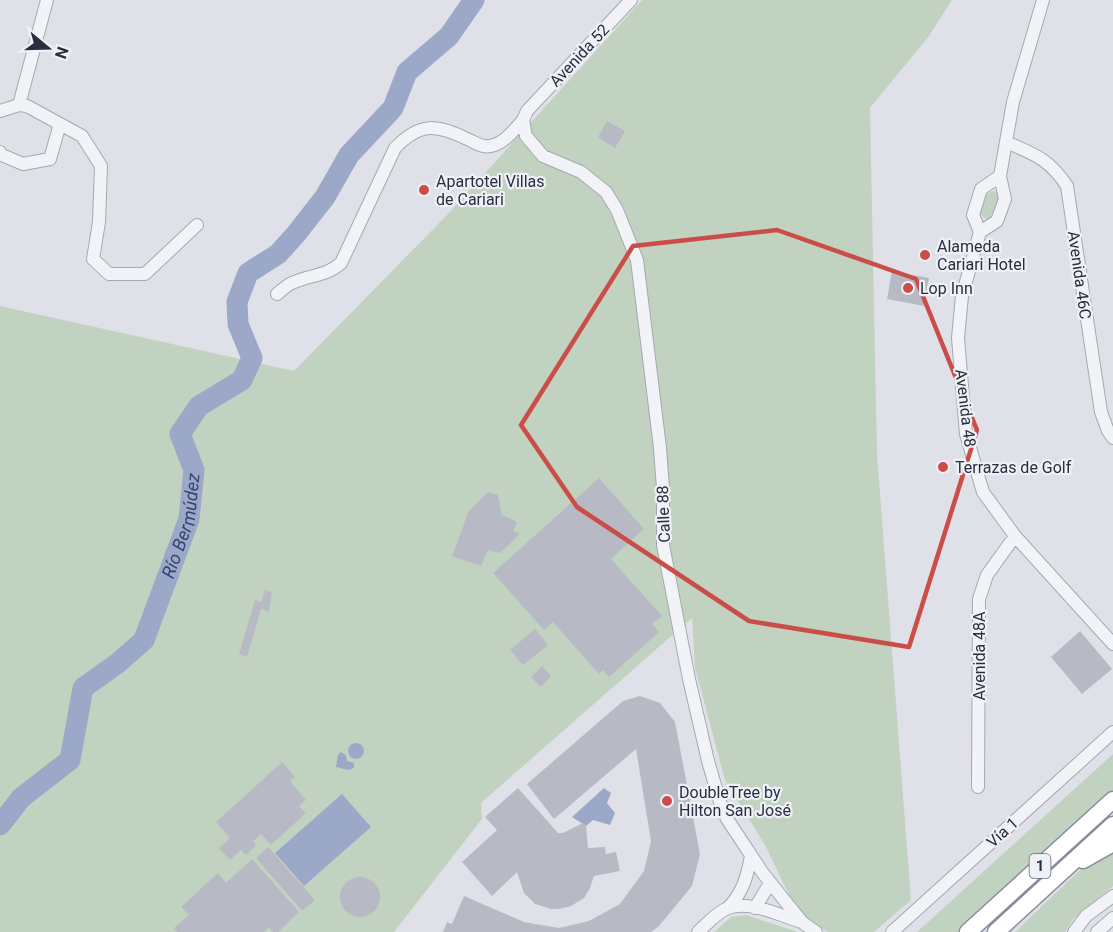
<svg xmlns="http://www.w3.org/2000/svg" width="1113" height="932" font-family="Roboto,sans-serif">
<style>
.green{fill:#c2d2c1}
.water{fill:#9ba8c7}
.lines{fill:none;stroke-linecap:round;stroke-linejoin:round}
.river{stroke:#9ba8c7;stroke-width:21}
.building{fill:#b7bac5}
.minor-casing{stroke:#a5a7b2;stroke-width:14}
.highway-casing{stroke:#878c9f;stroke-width:19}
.minor{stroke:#f2f3f7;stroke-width:12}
.highway{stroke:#fff;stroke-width:16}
.marked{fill:none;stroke:#ca4d48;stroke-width:4.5;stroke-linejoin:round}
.poi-dot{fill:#ca4d48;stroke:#eff1f6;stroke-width:2}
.labels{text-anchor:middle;stroke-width:4.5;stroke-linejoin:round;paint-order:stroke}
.shield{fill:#eff1f6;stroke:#646876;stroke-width:1.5}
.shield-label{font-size:15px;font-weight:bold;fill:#292d3f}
.street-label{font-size:16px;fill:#292d3f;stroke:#eff1f6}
.poi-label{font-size:16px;fill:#292d3f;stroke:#eff1f6;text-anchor:start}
.water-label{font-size:18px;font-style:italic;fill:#344472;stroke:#eff1f6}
</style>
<rect width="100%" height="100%" fill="#e0e1e8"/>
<path class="green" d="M642,0H952L929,36L870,108L877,454L911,900L874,932H828L806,919L791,899L765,845L725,780L695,668L692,618L481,803L482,819L394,932H0V306L294,371L448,214Z
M993,191L997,192L1000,197L994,217L988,221L979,213L983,196Z
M1113,754V793L960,932H917Z
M1113,847V886L1073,919L1065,932H1015L1084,866Z
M746,915L798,932H714L731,917Z"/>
<path class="water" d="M348 751a8 8 0 1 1 16 0a8 8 0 1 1-16 0Z
M341,752L346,755L347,761L354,763V768L348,770L336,767L338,755Z
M604,788L611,793L607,803L615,813L610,825L593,820L586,826L572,817Z
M342,794L371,827L304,886L275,853Z"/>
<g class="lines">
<path class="river" id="s1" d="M0,825L21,798L70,760L83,688L118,663L144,640L189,519L194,470L180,434L199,406L242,380L252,358L238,324L237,302L248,273L278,254L296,234L325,197L349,155L393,108L407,72L449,36L474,0"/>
</g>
<path class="building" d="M607,121L625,131L615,148L598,137Z
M892,271L929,278L924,306L887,299Z
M599,478L644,529L611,559L662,616L652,624L659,632L609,677L603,670L599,674L553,622L544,630L493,573Z
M488,492L498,495L502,515L517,522L513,531L520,534L500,553L488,550L481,566L452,556L469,511Z
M265,590L272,592L269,612L261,609L247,657L239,654L255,600L261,602Z
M535,629L548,645L523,665L510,650Z
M1080,631L1112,669L1082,694L1051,657Z
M542,666L551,676L541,687L531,677Z
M640,696L660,703L675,722L700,854L692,886L659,926L651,932H443L447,922L452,924L464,896L524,922L559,928L589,921L620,904L644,871L651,841L636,749L554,819L527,784L623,701Z
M282,762L295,777L290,781L306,800L299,806L306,813L271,845L261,834L253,841L256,845L246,855L241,850L230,860L219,848L230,838L216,822Z
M518,788L558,833H563L583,823L586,826L588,848L605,847L606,854L616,852L620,871L594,876L590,888L584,898L571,906L559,909H551L535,904L524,893L517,872L492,896L462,862L497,830L485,817Z
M268,847L315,900L302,911L256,858Z
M252,859L299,912L278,932H273L269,927L264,932H177L174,928L189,915L181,907L218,873L226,883Z
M340 897a20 20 0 1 1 40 0a20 20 0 1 1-40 0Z"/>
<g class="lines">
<defs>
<path id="minor" d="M631,0L527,111L523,120L526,136L543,156L581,172L606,192L617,210L637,260L660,448L663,489V545L689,679L708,761L720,802L727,819L739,837L762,872L789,906L803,923L816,932
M19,105L47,0
M0,111L19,105L27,106L82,136L101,166L99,222L93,259L109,274H145L197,225
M1006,142C1036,155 1049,159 1067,186L1101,412L1108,431L1113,438
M0,152L2,155L23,164L50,159L60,124
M1000,176L981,189L973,215L980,232L962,296L958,338L966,434L983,492L1015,536L1113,644
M980,232L997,221L1005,199L1000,176L1013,102L1043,0
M277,294C282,290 287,285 292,283C309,275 327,276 341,263L395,148C420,122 437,124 467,139C475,142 481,148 490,146C504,144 514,130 523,120
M978,787L979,599L987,575L1015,536
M728,908C743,892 747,877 751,856
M755,908L770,883
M698,932C707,924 717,912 728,908C750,900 781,916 802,922
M892,932L1113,732
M1074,932L1086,916L1113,896
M1097,932L1113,918"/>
<path id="highway" d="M1083,860L1113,843
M968,932L1113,800
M996,932L1113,825"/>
</defs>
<use href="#minor" class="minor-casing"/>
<use href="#highway" class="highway-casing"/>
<use href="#minor" class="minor"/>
<use href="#highway" class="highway"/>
</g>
<path class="marked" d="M777,230L916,279L977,430L909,647L749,621L577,507L521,425L633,246Z"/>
<g class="poi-dot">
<circle cx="424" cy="190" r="6"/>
<circle cx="925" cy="255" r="6"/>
<circle cx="908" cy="288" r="6"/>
<circle cx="943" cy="467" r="6"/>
<circle cx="667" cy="801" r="6"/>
</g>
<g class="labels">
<rect class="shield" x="1029.5" y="854" width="21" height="24" rx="4.5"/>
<g class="shield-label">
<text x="1040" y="871">1</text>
</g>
<g class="street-label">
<text transform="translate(579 55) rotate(-47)" y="6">Avenida 52</text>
<text transform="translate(1080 275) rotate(82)" y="6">Avenida 46C</text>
<text transform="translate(966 408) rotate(83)" y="6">Avenida 48</text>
<text transform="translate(663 514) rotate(-92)" y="6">Calle 88</text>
<text transform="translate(979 656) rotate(-90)" y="6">Avenida 48A</text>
<text transform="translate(1002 832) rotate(-42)" y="6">Vía 1</text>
</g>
<g class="poi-label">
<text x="436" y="187">Apartotel Villas<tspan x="436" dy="18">de Cariari</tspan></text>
<text x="937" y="252">Alameda<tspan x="937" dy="18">Cariari Hotel</tspan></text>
<text x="920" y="294">Lop Inn</text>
<text x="955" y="473">Terrazas de Golf</text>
<text x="679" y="798">DoubleTree by<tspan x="679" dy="18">Hilton San José</tspan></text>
</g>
<g class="water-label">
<text dy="6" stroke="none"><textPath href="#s1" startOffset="368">Río Bermúdez</textPath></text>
</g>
</g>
<g transform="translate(48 48) rotate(109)" stroke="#eff1f6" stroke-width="4.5" paint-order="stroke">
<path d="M0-4.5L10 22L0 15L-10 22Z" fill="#292d3f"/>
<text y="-9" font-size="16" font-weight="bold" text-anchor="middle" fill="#292d3f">N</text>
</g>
</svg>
